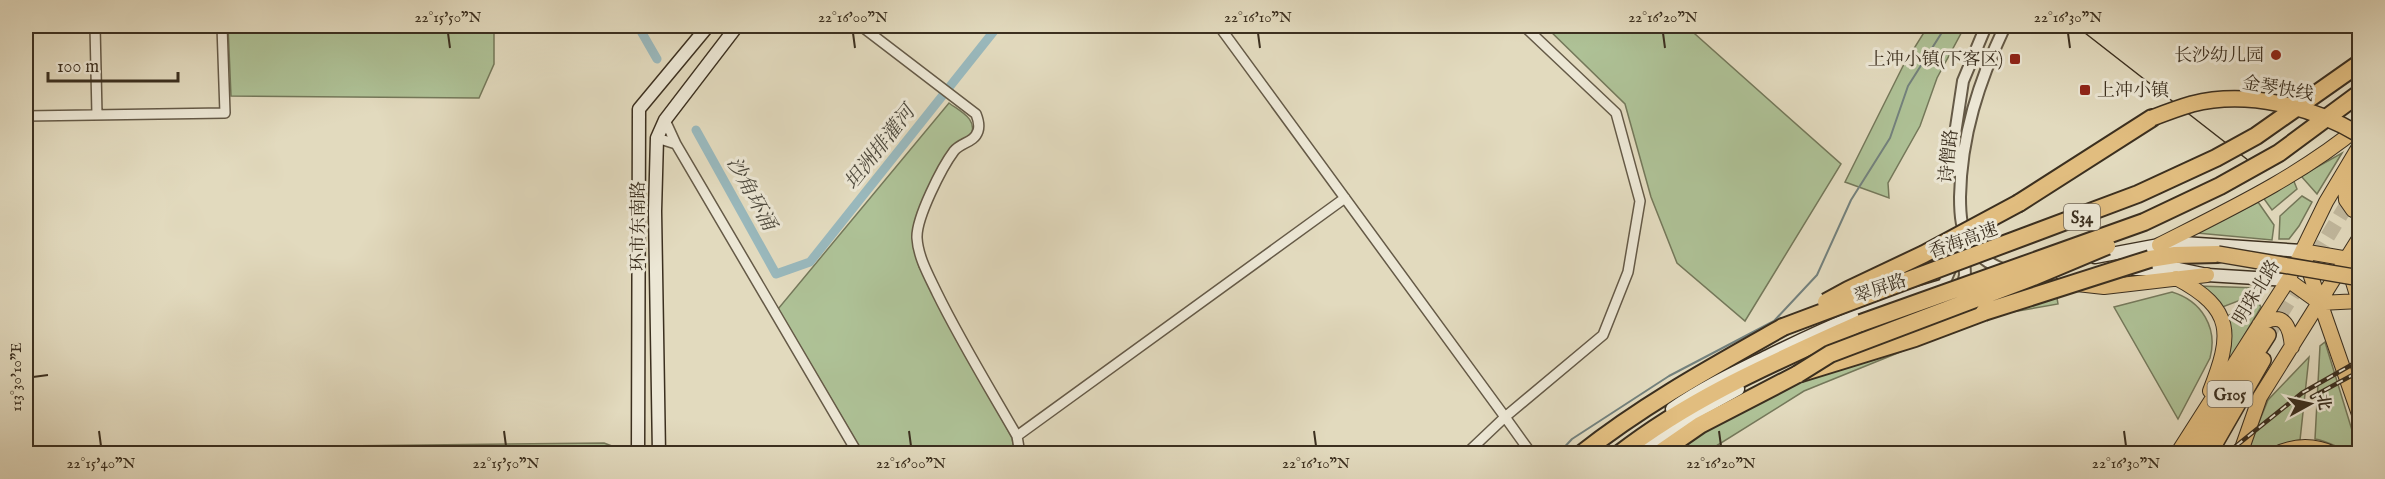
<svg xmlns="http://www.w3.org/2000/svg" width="2385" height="479" font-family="'IM FELL English','Noto Serif SC',serif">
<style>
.green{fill:#aec196;stroke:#74785a;stroke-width:1.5}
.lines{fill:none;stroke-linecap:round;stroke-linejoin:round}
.stream{stroke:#73817d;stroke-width:2}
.canal{stroke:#99b8bc;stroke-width:9}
.trunk-tunnel{stroke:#c1b89e;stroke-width:15;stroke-dasharray:15 8;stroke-linecap:butt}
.minor-casing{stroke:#655a47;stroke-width:12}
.tertiary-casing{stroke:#655a47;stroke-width:14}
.secondary-casing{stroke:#3b2f1f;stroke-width:15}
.primary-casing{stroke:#3b2f1f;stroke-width:16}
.trunk-casing{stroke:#3b2f1f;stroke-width:18}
.motorway-casing{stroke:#3b2f1f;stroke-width:20}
.minor{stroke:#ece7d5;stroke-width:9}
.tertiary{stroke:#ece7d5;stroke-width:10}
.secondary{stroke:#ece7d5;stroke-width:12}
.primary{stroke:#e1bd7f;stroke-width:14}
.trunk{stroke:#e1bd7f;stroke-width:15}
.motorway{stroke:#e1bd7f;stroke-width:16}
.tram{stroke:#3b2f1f;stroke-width:1.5}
.rail-casing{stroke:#3b2f1f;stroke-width:4.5}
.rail{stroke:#ece7d5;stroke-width:2;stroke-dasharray:7;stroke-linecap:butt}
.trunk-bridge-casing{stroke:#3b2f1f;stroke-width:18;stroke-linecap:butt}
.motorway-bridge-casing{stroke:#3b2f1f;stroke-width:20;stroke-linecap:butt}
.trunk-bridge{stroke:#e1bd7f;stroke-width:15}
.motorway-bridge{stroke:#e1bd7f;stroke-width:16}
.ticks{fill:none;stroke:#3b2f1f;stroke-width:2}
.poi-dot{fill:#8f2418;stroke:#ece7d5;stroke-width:2}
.labels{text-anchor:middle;stroke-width:6;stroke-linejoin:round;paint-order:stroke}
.shield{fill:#ece7d5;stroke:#706656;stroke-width:1.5}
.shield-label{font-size:16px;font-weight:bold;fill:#3b2f1f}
.poi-label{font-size:18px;fill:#3b2f1f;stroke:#ece7d5;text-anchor:end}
.street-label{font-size:18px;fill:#3b2f1f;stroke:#ece7d5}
.water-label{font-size:20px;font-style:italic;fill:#4e4a3e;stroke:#ece7d5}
.neatline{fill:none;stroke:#3b2f1f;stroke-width:2}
.ticks-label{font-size:15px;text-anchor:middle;fill:#3b2f1f}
</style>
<rect width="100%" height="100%" fill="#e2dabe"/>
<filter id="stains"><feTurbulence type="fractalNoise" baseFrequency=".00333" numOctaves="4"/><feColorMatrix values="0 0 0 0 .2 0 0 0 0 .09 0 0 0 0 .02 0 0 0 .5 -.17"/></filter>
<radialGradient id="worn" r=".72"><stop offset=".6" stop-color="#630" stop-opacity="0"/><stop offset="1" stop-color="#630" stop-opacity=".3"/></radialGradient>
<path class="green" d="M228,26H494V64L479,98L231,96Z
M1545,26H1686L1841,164L1745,321L1677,263L1651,197L1625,104Z
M1928,26H1965L1937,78L1920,126L1888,183L1889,198L1845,182L1903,66Z
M949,103C961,112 978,119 971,136L960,141C944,168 912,207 913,239C914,248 917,258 919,267L1012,438L1015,453H863L778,309Z
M2342,153L2317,194L2301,176Z
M2293,179L2297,189L2272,210L2262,196Z
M2302,196L2312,202L2299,226L2289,239H2279L2280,216Z
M2258,202L2274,225L2272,240L2197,233Z
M2198,286L2259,288V293L2220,308Z
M2056,292L2058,304L1989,316L1804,391L1705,453L1657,454L1808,366Z
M2172,292C2202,301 2218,328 2210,358L2178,419L2114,307Z
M2258,302L2261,307L2224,370L2225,317Z
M2325,342L2359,453C2349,454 2329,441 2315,439L2320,346Z
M2309,357L2300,440C2281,443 2264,453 2246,454L2268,400Z
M604,443L617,448L624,453H246L252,447Z"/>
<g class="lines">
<path class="stream" d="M1558,454L1572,439L1669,376L1774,321L1817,275L1851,200L1890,138L1908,86L1946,26"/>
<path class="canal" d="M638,26L657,59
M696,130L776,274L810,262L998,26"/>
<path class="trunk-tunnel" d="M2268,335L2354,193"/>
<defs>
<path id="minor" d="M95,26L97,115
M861,26L976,114C978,119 980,125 978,131C974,143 961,142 954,151C942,167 916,218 917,238C918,257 929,276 937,293C961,342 990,389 1017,436L1020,454
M1219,26L1505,417L1528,449L1522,454
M26,116L225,113L222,26
M657,138L676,144L665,120
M676,144L858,454
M1017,436L1345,198
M1466,454L1505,417L1603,335L1628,272L1640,201L1616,113L1524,26"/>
<path id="tertiary" d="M2005,26C1979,81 1961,136 1960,197C1960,214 1961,232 1971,246C1980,259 1993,266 2008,271
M1954,171L1955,134L1963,81L1986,26
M1943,286L1952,265L1955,235
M1962,289L1965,275L1964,254"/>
<path id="secondary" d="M2095,257L2159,245L2183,243L2302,251
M2134,269H2178L2207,275L2288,280
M2010,291L2052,283
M1672,409C1702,388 1736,372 1768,356C1825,328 1881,303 1942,286
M638,454L639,109L708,26
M659,454L655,211L657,138L665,120L737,26
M1635,454L1693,414L1738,389"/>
<path id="primary" d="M2344,172L2346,200L2353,210L2360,212
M2159,245C2228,210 2300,176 2360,126
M2302,251L2360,261
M2306,262L2360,417
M2349,269L2360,305
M2176,278C2235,309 2232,335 2210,391
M2288,280L2320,303
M2077,284L2104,287L2207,275
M2320,303L2360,301
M2259,325C2284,310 2290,326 2292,347
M2177,454L2288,280L2326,202L2360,145
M2240,454L2260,397L2360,237
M2276,454C2295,445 2315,445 2334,454"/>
<path id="trunk" d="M2357,188L2360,183
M2192,454L2268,335
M2209,454L2263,360"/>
<path id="motorway" d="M2019,203L2152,118
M2150,259L2175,255L2218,254
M1581,454C1644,404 1714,366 1783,327
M1619,454C1692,397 1777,361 1861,323
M1658,454L1700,425L1798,374L1915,338L1984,312"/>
</defs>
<use href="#minor" class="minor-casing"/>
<use href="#tertiary" class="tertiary-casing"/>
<use href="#secondary" class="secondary-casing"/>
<use href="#primary" class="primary-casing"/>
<use href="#trunk" class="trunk-casing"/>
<use href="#motorway" class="motorway-casing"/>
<use href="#minor" class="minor"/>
<use href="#tertiary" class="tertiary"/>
<use href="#secondary" class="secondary"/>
<use href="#primary" class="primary"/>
<use href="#trunk" class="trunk"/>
<use href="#motorway" class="motorway"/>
<path class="tram" d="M2076,26L2262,171"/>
<defs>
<path id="rail" d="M2312,397L2360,371
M2226,454L2302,393L2360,360"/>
</defs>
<use href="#rail" class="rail-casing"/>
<use href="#rail" class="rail"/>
<defs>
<path id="trunk-bridge" d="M2152,118C2165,113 2178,108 2192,104C2247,90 2311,106 2360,135
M2218,254L2360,278"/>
<path id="motorway-bridge" d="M1826,302L1848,290L1924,254L2019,203
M1984,312L2150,259
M1861,323L2144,222L2220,186L2279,153L2360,93
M1783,327L2138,194L2216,158L2256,136L2360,63
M1798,374L1830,354L2033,277L2107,246"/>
</defs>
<use href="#trunk-bridge" class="trunk-bridge-casing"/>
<use href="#motorway-bridge" class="motorway-bridge-casing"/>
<use href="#trunk-bridge" class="trunk-bridge"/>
<use href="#motorway-bridge" class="motorway-bridge"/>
</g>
<path class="ticks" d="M448,33L450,48M853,33L855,48M1258,33L1260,48M1663,33L1665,48M2068,33L2070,48M33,377L48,375M99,431L101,446M504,431L506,446M909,431L911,446M1314,431L1316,446M1719,431L1721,446M2124,431L2126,446"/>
<g class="poi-dot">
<circle cx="2276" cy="55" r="6"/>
<rect x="2009" y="53" width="12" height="12" rx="3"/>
<rect x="2079" y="84" width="12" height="12" rx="3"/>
</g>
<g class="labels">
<g class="shield">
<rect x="2064" y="204" width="36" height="26" rx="4.5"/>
<rect x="2207.5" y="381" width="45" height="26" rx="4.5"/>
</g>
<g class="shield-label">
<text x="2082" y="223">S34</text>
<text x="2230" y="400">G105</text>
</g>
<g class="poi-label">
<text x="2264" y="61">长沙幼儿园</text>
<text x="2003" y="65">上冲小镇(下客区)</text>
<text x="2097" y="96" text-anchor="start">上冲小镇</text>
</g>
<g class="street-label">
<text transform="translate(2278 88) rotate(10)" y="6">金琴快线</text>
<text transform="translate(1948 156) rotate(-84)" y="6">诗僧路</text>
<text transform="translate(638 226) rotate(-90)" y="6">环市东南路</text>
<text transform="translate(1963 240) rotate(-20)" y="6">香海高速</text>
<text transform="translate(1880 288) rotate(-19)" y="6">翠屏路</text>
<text transform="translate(2256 292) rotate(-59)" y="6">明珠北路</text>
</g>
<g class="water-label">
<text transform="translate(879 147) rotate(-52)" y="7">坦洲排灌河</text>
<text transform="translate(752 193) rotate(61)" y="7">沙角环涌</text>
</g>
</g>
<rect width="2385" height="479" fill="none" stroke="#e2dabe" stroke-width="66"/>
<g transform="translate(2310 404) rotate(82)" stroke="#ece7d5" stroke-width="4.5" paint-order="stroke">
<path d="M0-4.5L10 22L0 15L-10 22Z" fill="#3b2f1f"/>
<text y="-9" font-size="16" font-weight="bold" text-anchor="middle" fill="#3b2f1f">北</text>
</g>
<path d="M48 72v9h130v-9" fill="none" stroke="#3b2f1f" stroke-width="3"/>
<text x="57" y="72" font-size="18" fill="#3b2f1f" stroke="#ece7d5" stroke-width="4.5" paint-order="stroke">100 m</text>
<rect x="33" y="33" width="2319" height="413" class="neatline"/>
<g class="ticks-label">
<text x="448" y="22">22°15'50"N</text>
<text x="853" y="22">22°16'00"N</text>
<text x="1258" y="22">22°16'10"N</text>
<text x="1663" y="22">22°16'20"N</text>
<text x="2068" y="22">22°16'30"N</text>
<text transform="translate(16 377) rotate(-90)" y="5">113°30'10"E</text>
<text x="101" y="468">22°15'40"N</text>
<text x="506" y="468">22°15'50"N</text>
<text x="911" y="468">22°16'00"N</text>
<text x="1316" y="468">22°16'10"N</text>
<text x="1721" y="468">22°16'20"N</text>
<text x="2126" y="468">22°16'30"N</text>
</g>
<rect width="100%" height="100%" filter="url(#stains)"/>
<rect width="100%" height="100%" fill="url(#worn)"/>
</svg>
